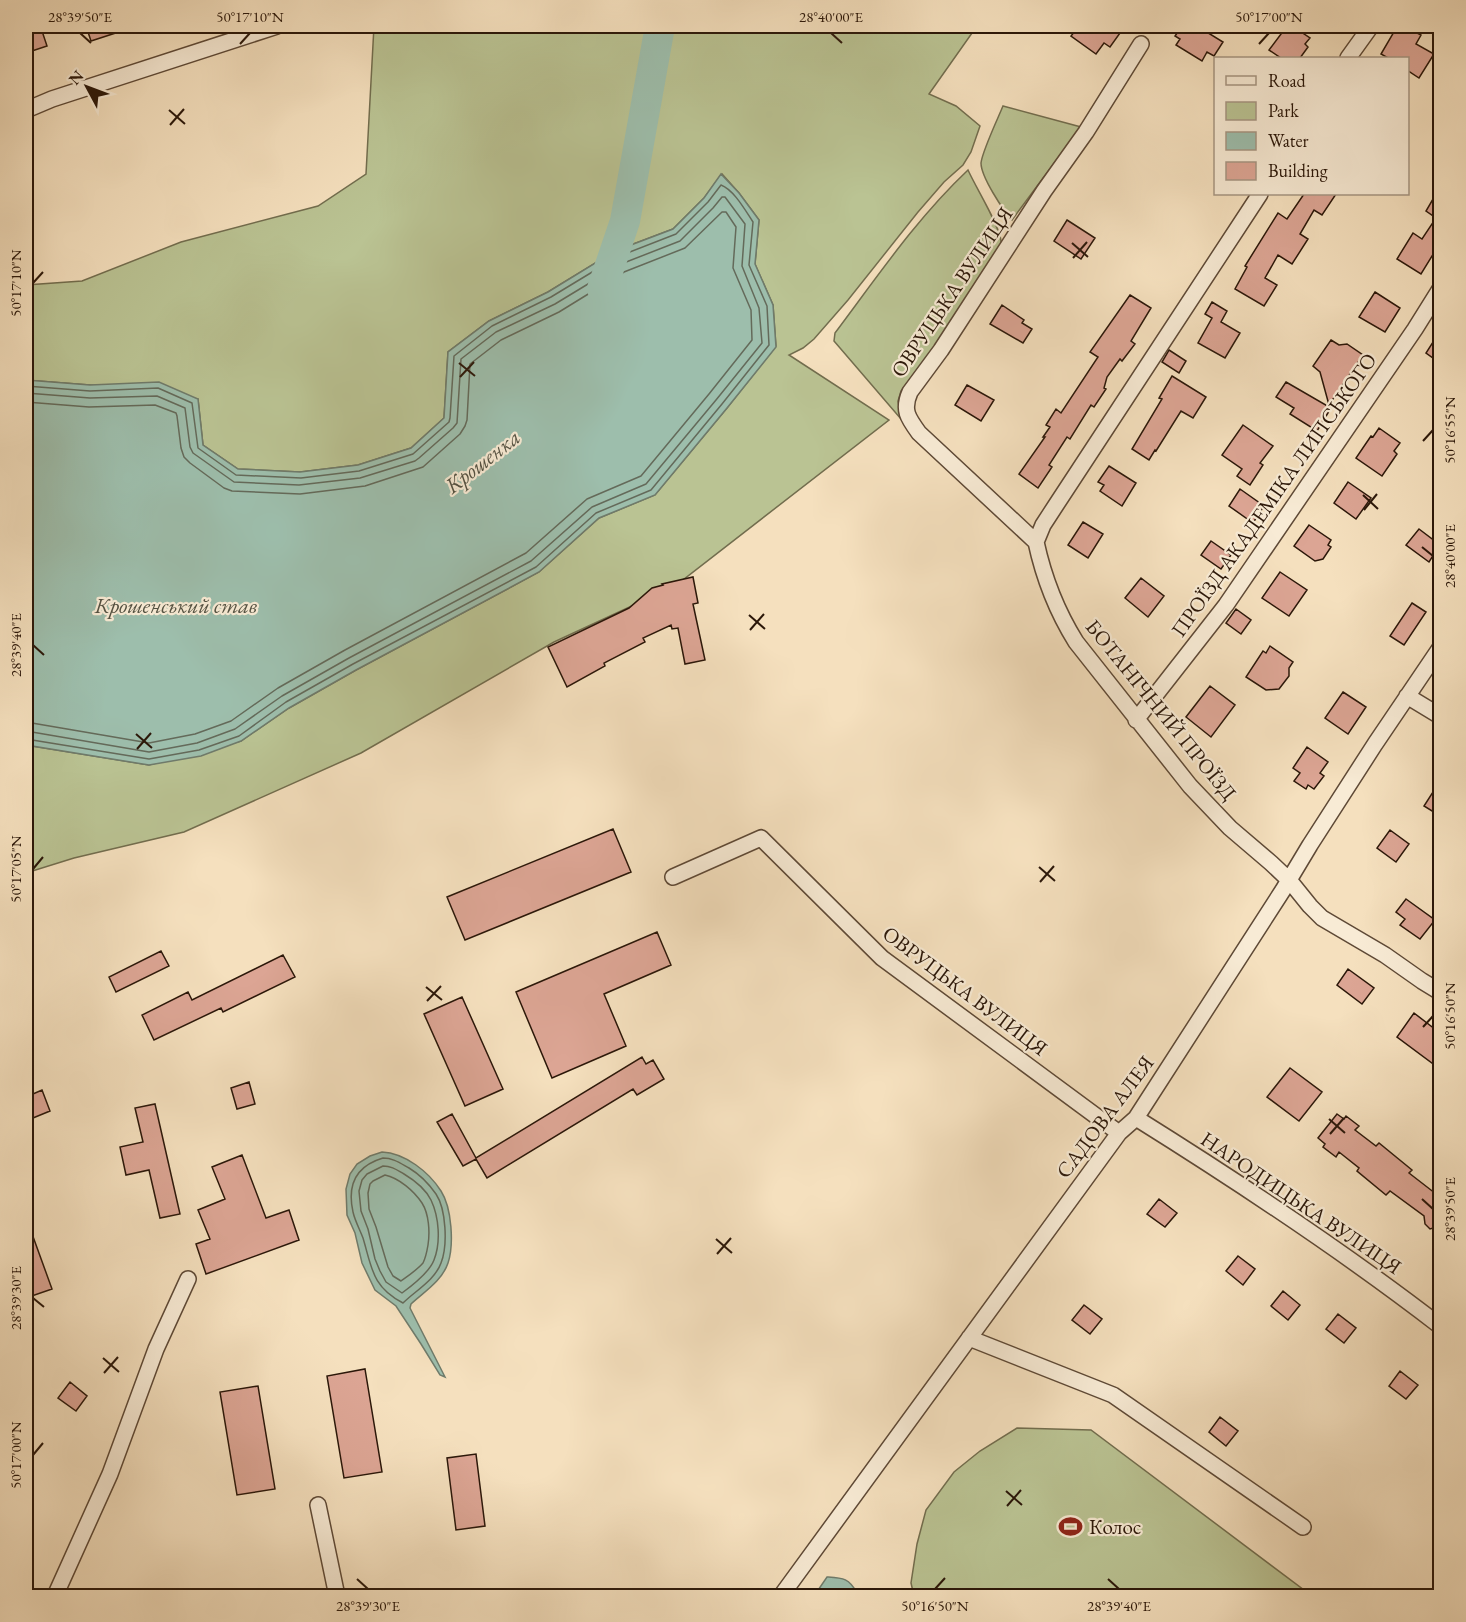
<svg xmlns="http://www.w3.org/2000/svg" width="1466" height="1622" font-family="'EB Garamond',serif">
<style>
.green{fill:#bac393;stroke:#726d4e;stroke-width:1.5}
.water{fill:#9dbeac;stroke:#6f7b6b;stroke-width:1.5}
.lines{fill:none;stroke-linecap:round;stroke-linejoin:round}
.shore{stroke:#646a5a;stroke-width:1.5}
.river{stroke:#9dbeac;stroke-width:30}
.building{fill:#dca594;stroke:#2b1709;stroke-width:1.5}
.street-casing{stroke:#5e4936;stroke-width:18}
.street{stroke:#f8ebd5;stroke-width:15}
.ticks{fill:none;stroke:#2b1709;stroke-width:2}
.labels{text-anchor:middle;stroke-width:4.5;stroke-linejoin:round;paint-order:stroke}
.street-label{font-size:21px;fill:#2b1709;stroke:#f8ebd5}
.poi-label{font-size:21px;fill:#2b1709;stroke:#f8ebd5;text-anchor:start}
.water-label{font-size:22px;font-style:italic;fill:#535142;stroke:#f8ebd5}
.neatline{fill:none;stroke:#2b1709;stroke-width:2}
.ticks-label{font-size:15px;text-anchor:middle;fill:#2b1709}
</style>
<rect width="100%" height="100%" fill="#f5e0be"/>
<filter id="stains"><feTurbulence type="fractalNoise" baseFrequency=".00333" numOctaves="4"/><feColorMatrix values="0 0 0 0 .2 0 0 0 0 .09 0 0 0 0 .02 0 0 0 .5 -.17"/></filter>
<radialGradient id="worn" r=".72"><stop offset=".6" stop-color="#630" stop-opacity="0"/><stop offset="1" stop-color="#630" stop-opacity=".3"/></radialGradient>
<path class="green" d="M374,26H977L929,94L956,106L980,126L971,152L963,165L944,182L918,212L848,300L814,339L803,348L789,355L889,420L675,586L554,642L361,753L184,832L74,858L26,873V745L149,765L241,741L289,708L356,670L539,572L599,518L655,495L727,408L776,346L773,305L755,264L759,220L739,193L722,174L704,198L673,229L615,251L548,292L489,321L448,352L444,418L411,448L358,465L300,472L238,469L203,445L198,399L90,385L26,380V285L82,281L181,242L318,206L366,174Z
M1003,106L1081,127L1012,220C1003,210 981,177 981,163C982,152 998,118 1003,106Z
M968,170C976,188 999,224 1001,241C1003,261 918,369 901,391L898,401L901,419L834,341L835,333C877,277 917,218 968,170Z
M1017,1428L1091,1430L1312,1596H914L911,1583L917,1544L926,1510L954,1472L980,1451Z"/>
<path class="water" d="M721,174L739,193L759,220L755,264L773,305L776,347L727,408L655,495L599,518L539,572L356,670L289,708L241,741L201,756L149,765L26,745V380L90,385L159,382L198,399L203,445L238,469L300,472L358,465L411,448L444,418L448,352L489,321L548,292L615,251L673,229L704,198Z
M382,1152C405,1153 429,1172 441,1191C452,1208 454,1245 448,1263C442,1281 424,1292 411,1304L410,1308L445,1377L440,1375L421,1344L396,1306L375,1290L362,1263L355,1233L347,1215L346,1189L350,1174L357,1164L370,1156Z
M827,1577C843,1578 849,1578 857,1593L855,1596H814Z"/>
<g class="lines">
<path class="shore" d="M26,386L90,391L158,388L192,403L198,448L236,475L301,478L359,471L413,454L449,422L450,418L454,356L492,326L551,297L617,257L676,234L708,202L721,185C734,190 745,210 753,222L749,265L767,306L769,345L722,404L651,490L596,513L536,567L353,664L286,702L239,736L199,750L149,759L26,739
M26,393L90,398L157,396L185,408L190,447L193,453L234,482L299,485L360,478L415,461L419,458L453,428L457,423L461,359L496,332L555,304L621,264L680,241L713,208L722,197H725L745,224L742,266L759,308L762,343L716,400L646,484L592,507L531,561L349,658L282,696L235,729L197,743L149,752L26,731
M26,402L89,407L155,405L176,413L177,416L181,448L184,457L190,463L224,488L232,491L300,494L365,486L423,467L460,434L465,426L467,420L470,364L501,340L559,312L624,272L685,248L722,212H726L736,227L733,268L751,310L752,340L709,394L641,476L587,499L526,553L345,650L278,688L231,721L195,734L149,743L26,722
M383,1158C393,1158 400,1163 409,1168C419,1174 429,1184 436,1194C446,1209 448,1245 441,1263C435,1280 415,1291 403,1303C372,1287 372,1268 363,1238C360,1230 355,1221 353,1212C347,1185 356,1166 383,1158Z
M383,1166C392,1166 397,1170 404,1174C414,1180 426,1190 431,1200C439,1217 441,1242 434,1260C429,1273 413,1285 402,1293L386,1282L380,1271L375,1259L368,1229L361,1211L359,1191L362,1180L367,1174Z
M385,1175C399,1178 414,1191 422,1203C429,1214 430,1232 428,1245C427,1251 426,1257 423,1263C417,1270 408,1276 401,1281L393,1276L388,1267L376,1227L369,1209L368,1193L370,1184L373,1181Z"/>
<path class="river" d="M602,289L625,221L660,26"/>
</g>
<path class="building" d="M86,26H130L131,28L91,41Z
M1079,26H1125L1110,47L1104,43L1096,54L1071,36Z
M1182,26H1197L1223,42L1214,56L1207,52L1202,61L1176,45L1180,39L1175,36Z
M1287,26H1292L1310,38L1305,44L1308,47L1300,58H1281L1269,50Z
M1404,26L1421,35L1416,44L1434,54L1419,78L1407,70V58H1388L1381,54L1395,30L1399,33Z
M41,28L47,46L26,53V33Z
M1440,187V243L1421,274L1397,259L1413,233L1422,239L1436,218L1426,211Z
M1304,194H1336L1322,215L1314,210L1300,234L1308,239L1292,264L1278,255L1265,278L1277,285L1264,306L1235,289L1247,267L1245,266L1278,213L1287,219Z
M1067,220L1095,238L1081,259L1054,241Z
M1375,292L1400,308L1385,332L1359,317Z
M1130,295L1151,308L1131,341L1135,344L1122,361L1120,359L1107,377L1104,388L1106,389L1094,407L1091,405L1070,439L1067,437L1049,465L1052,467L1038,488L1019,474L1045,437H1043L1050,427L1046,425L1056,409L1061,413L1098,357L1090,352Z
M1212,302L1227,311L1221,322L1240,333L1225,358L1198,343L1212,318L1205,314Z
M1002,305L1024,320L1022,323L1032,329L1023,343L990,324Z
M1440,331V363L1426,353Z
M1331,340L1339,345L1347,344L1363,355L1329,405L1320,372L1313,366Z
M1169,350L1186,361L1179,373L1162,362Z
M1172,376L1206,397L1193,418L1181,411L1156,451L1155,450L1149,460L1132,449L1162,399L1159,398Z
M1286,382L1331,408L1317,431L1290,414L1294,408L1276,397Z
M967,385L994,400L981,421L955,405Z
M1243,425L1273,446L1260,463L1263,465L1250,485L1237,476L1242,469L1222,455Z
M1379,428L1400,443L1394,451L1397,454L1382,476L1356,458L1371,436L1373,437Z
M1109,466L1136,483L1122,506L1100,491L1104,485L1098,482Z
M1348,482L1371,498L1356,519L1334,503Z
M1240,489L1264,506L1253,523L1229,506Z
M1083,522L1103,534L1088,558L1068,545Z
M1309,525L1331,540L1328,545L1331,547L1323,559L1315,561L1294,546Z
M1419,529L1440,545L1429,562L1406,545Z
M1211,541L1231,555L1221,569L1201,555Z
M1280,572L1307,590L1289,616L1262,598Z
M693,577L698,603L693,604L705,660L685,664L678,628L672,629L671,625L643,638L645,642L604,663L605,666L567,687L548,647L629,608L652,588L663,585L662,584Z
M1141,578L1164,596L1148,617L1125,598Z
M1412,603L1426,612L1404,645L1390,636Z
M1236,609L1251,620L1241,634L1226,623Z
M1270,646L1293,662L1289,668V676L1279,689L1266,690L1246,677L1263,651L1266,653Z
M1210,686L1235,705L1211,737L1186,717Z
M1343,692L1366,707L1348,734L1325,718Z
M1307,747L1328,762L1320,773L1324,776L1314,789L1308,785L1306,789L1294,781L1300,773L1293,768Z
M1440,781V816L1424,806Z
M613,829L631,872L465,940L447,897Z
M1390,830L1409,844L1396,862L1377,848Z
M1406,899L1435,920L1420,939L1400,925L1405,919L1396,912Z
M657,932L671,965L604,994L626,1046L552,1078L516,992Z
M161,951L169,966L116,992L109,977Z
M283,955L295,977L223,1012L221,1008L154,1040L142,1015L188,992L192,1000Z
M1348,969L1374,988L1362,1004L1337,985Z
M462,997L503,1089L465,1106L424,1014Z
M1414,1013L1440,1033V1069L1397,1037Z
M642,1057L646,1064L653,1060L664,1079L637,1095L633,1089L487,1178L476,1159L463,1166L437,1122L452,1114L476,1158Z
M1290,1068L1322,1092L1299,1121L1267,1097Z
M249,1082L255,1104L237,1109L231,1088Z
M42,1090L50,1111L33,1118L26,1101V1097Z
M155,1104L180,1214L160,1218L149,1170L126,1175L120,1147L143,1142L135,1108Z
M1337,1114L1344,1119L1346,1116L1359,1126L1355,1130L1376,1146L1379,1143L1412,1170L1409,1173L1440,1197V1226L1430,1229L1425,1224L1424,1216L1390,1191L1386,1195L1357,1171L1359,1168L1339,1152L1336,1157L1323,1147L1325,1144L1318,1138Z
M242,1155L266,1218L289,1210L299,1240L206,1274L196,1244L210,1239L198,1210L225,1199L212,1167Z
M1159,1199L1177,1213L1165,1227L1147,1214Z
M26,1220H27L52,1289L26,1298Z
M1238,1256L1255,1269L1243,1285L1226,1271Z
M1283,1291L1300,1305L1288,1320L1271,1306Z
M1084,1305L1102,1319L1090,1334L1072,1320Z
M1338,1314L1356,1328L1344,1343L1326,1329Z
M365,1369L382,1472L344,1478L327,1376Z
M1400,1371L1418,1385L1406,1399L1389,1386Z
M70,1382L87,1396L76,1411L58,1398Z
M258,1386L275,1489L237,1495L220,1392Z
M1220,1417L1238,1431L1226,1446L1209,1432Z
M476,1454L485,1526L456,1530L447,1458Z"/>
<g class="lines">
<defs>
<path id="street" d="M1348,58L1371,26
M26,110L52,99L277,26
M1036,542L919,433C908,418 902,410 910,392L941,350L1044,191L1086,132L1141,44
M1036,542C1044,579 1056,610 1076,642L1190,786L1230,828L1271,863L1289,880L1310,906L1322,918L1385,955L1422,981L1440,992
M1036,542L1043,525L1056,505L1260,194
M1407,696L1440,716
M1136,720L1226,605L1415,329L1440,289
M673,877L761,838L882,958L1119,1133
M1136,1118C1240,1183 1343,1251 1440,1326
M969,1338L1113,1395L1303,1527
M318,1505L337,1596
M55,1596L110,1474L156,1349L188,1279
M781,1596L1119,1133L1136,1118L1283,890L1310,845L1375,744L1440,648"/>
</defs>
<use href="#street" class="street-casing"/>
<use href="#street" class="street"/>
</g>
<path class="ticks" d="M80,33L91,43M831,33L842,43M240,44L250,33M1259,44L1269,33M169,110L185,124M170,125L184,109M1072,243L1088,257M1073,258L1087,242M33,283L43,272M459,363L475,376M460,377L474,362M1423,441L1433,430M1363,495L1378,509M1364,510L1377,494M1422,547L1433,556M749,615L765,629M750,630L764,614M33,645L44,655M136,734L152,748M137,749L151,733M1039,867L1055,881M33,869L43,857M1040,882L1054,866M426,987L442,1000M427,1001L441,986M1423,1027L1433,1016M1329,1119L1345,1133M1330,1134L1344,1118M1422,1199L1433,1209M716,1239L732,1253M717,1254L731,1238M33,1298L44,1307M103,1358L119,1372M104,1373L118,1357M33,1455L43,1443M1006,1491L1022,1505M1007,1506L1021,1490M357,1579L368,1589M1108,1579L1119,1589M935,1589L945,1578"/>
<defs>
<symbol id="stadium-bare" viewBox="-9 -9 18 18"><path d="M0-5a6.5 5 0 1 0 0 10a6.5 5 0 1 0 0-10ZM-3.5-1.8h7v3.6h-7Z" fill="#8f2418" stroke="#f8ebd5" stroke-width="2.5" paint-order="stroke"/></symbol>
</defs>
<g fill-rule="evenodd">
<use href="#stadium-bare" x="1054" y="1510" width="33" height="33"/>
</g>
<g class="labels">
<g class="street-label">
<text transform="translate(952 292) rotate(-56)" y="7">ОВРУЦЬКА ВУЛИЦЯ</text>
<text transform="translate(1274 495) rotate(-55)" y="7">ПРОЇЗД АКАДЕМІКА ЛИПСЬКОГО</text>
<text transform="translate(1161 710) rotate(51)" y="7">БОТАНІЧНИЙ ПРОЇЗД</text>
<text transform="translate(965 991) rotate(37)" y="7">ОВРУЦЬКА ВУЛИЦЯ</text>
<text transform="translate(1105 1117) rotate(-53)" y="7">САДОВА АЛЕЯ</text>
<text transform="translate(1301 1203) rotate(34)" y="7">НАРОДИЦЬКА ВУЛИЦЯ</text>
</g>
<g class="poi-label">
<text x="1089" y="1534">Колос</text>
</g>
<g class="water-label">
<text transform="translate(482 461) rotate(-38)" y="8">Крошенка</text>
<text x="176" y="613">Крошенський став</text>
</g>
</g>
<rect width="1466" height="1622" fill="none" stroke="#f5e0be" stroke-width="66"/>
<rect x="1214" y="57" width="195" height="138" fill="#f8ebd5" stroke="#a69683" stroke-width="1.5"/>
<rect x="1226" y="76" width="30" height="9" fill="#f8ebd5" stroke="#a69683" stroke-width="1.5"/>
<text x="1268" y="87" font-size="18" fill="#2b1709">Road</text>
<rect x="1226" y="102" width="30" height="18" fill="#bac393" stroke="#a69683" stroke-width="1.5"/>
<text x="1268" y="117" font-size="18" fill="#2b1709">Park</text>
<rect x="1226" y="132" width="30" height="18" fill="#9dbeac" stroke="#a69683" stroke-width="1.5"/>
<text x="1268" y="147" font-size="18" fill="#2b1709">Water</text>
<rect x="1226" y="162" width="30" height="18" fill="#dca594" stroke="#a69683" stroke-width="1.5"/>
<text x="1268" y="177" font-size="18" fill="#2b1709">Building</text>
<g transform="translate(87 87) rotate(311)" stroke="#f8ebd5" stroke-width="4.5" paint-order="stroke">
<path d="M0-4.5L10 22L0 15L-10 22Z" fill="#2b1709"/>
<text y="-9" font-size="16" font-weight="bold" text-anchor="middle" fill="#2b1709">N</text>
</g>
<rect x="33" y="33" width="1400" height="1556" class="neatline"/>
<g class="ticks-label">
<text x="80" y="22">28°39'50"E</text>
<text x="250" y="22">50°17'10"N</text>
<text x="831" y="22">28°40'00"E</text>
<text x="1269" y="22">50°17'00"N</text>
<text transform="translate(16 283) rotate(-90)" y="5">50°17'10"N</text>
<text transform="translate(1450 430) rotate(-90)" y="5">50°16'55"N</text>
<text transform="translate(1450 556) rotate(-90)" y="5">28°40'00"E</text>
<text transform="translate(16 645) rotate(-90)" y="5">28°39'40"E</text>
<text transform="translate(16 869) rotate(-90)" y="5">50°17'05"N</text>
<text transform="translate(1450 1016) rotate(-90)" y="5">50°16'50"N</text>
<text transform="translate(1450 1209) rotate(-90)" y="5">28°39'50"E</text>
<text transform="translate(16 1298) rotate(-90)" y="5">28°39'30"E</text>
<text transform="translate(16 1455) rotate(-90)" y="5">50°17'00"N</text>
<text x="368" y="1611">28°39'30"E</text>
<text x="935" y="1611">50°16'50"N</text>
<text x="1119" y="1611">28°39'40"E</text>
</g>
<rect width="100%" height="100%" filter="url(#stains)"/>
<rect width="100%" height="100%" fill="url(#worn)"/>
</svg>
